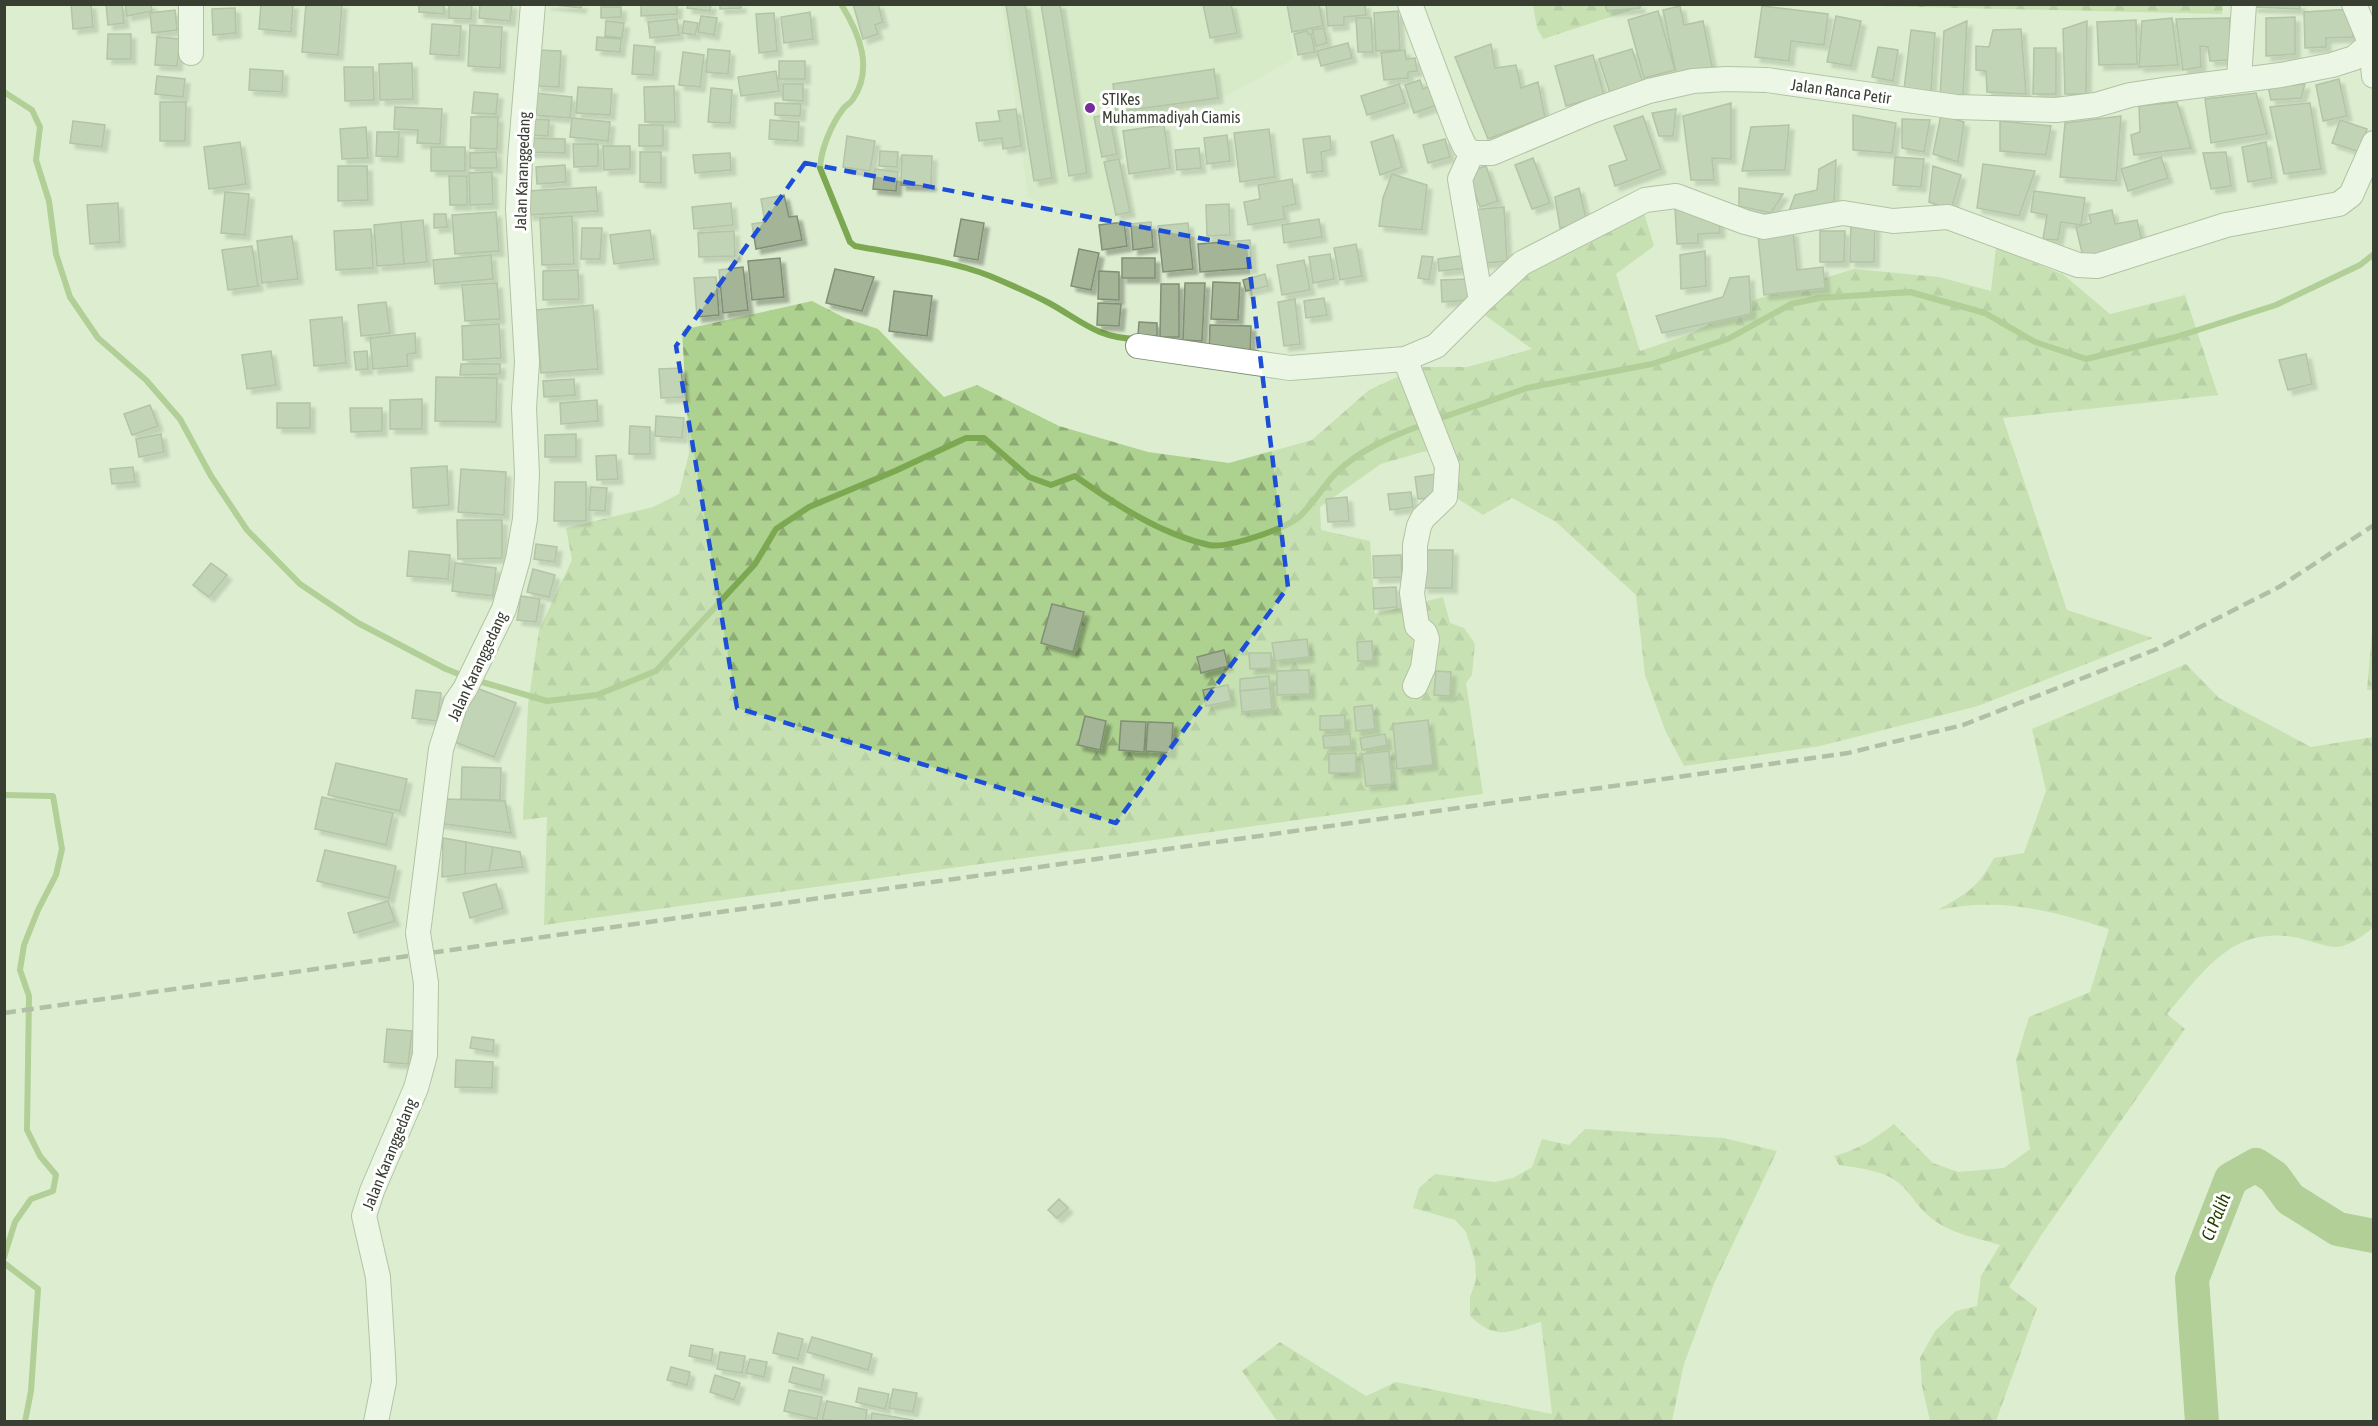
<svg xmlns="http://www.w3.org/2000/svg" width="2378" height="1426" font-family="'Asap Condensed',sans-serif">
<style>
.built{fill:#d2e7c1}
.forest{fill:url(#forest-firs)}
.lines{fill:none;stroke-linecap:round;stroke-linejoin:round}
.stream{stroke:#7ca852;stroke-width:6}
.river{stroke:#7ca852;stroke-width:34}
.building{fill:#a3b497;stroke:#809074;stroke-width:1.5;filter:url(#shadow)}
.minor-casing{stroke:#7e8e72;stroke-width:26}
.minor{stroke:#fff;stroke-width:24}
.rail{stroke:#7c8673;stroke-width:4.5;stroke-dasharray:12 6;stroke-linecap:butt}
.minor-bridge-casing{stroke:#7e8e72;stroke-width:26;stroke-linecap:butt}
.minor-bridge{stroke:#fff;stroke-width:24}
.marked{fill:none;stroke:#1d4ed8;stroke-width:4.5;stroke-dasharray:12 8;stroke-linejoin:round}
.poi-dot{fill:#782d9f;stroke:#fff;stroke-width:2}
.labels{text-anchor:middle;stroke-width:6;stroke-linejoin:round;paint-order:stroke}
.street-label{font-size:16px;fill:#383e32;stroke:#fff}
.poi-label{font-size:16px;fill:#383e32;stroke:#fff;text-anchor:start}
.water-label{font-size:18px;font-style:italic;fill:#254100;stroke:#fff}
</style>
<defs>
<pattern id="forest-firs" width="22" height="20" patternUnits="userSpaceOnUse" patternTransform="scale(1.5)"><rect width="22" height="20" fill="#add18e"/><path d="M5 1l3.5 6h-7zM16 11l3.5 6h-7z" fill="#8eab75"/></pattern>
<filter id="shadow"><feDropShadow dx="5" dy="5" stdDeviation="1.5" flood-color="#0004"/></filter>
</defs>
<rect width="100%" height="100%" fill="#ddeed0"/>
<path class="built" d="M1002,5H1321L1325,26L1290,33L1294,59L1217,101L1112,115L1133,215L1099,220L1028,198Z"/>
<path class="forest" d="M1533,5H1647L1543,39L1537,28Z
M1834,5L2223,4V5L2222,14Z
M1642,206L1654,246L1616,274L1640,351L1690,334L1757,299L1854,269L1939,277L1991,291L1996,247L2064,275L2110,314L2185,295L2218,395L2003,418L2067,610L2153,638L1978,706L1820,746L1684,766L1665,730L1645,675L1636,595L1556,522L1512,498L1483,515L1455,497L1449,449L1422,452L1381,464L1320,507L1321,530L1370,541L1375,614L1443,597L1450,623L1464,628L1475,644L1472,675L1466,683L1483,794L544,925L547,817L523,820L528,705L539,630L572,560L566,528L653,507L679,494L689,453L682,330L812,301L845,318L878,329L944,397L977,385L1059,426L1148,452L1229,463L1312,440L1369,390L1419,367H1467L1532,349L1479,311L1536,260Z
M2373,620V690H2367Z
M2186,664L2219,698L2311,747L2373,737V928C2364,935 2350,946 2337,947C2322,947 2308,939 2293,937C2279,934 2256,936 2243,942C2211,956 2189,989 2167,1014L2185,1029L2042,1234L2009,1287L2037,1308L1996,1421H1930L1922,1386L1920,1358L1935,1331L1956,1311L1977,1306L1981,1276L2000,1245C1977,1238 1951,1234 1931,1218C1918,1208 1911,1193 1900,1184C1884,1170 1859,1168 1839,1165L1834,1156C1858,1150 1874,1139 1894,1124L1933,1163L1958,1172L2004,1168L2030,1149L2016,1060L2029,1017L2090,992L2109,929C2051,910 1999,897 1938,910C1967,893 1977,889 1994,858L2024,853L2046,791L2032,729Z
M1585,1129L1724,1138L1777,1151L1714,1284L1684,1364L1672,1421H1277L1242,1371L1280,1342L1366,1396L1396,1382L1552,1414L1541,1322C1509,1331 1498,1342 1470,1316V1297L1476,1280L1475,1261L1466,1232L1455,1220L1413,1208L1419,1188L1435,1174L1494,1182L1513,1178L1532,1167L1542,1139L1569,1145Z"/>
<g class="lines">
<path class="stream" d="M841,4C859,33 874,68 853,99C851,103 846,105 843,109C831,125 821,149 820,168L850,242L855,246C898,254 949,260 990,276C1009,284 1030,293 1049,303C1082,321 1096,338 1137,339
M4,92L32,110L40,127L36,160L49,201L56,254L70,297L98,338L146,380L180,419L211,476L247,530L300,584L358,623L446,669L466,677
M1435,420L1527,388L1652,364L1728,339L1791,304L1819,298L1910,292L1985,313L2035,342L2086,359L2176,337L2276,305L2360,265L2374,254
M475,680L547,701L597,695L656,671L755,564L776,529L809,507L895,471L966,438H984L1029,477L1051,485L1075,476C1115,504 1160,534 1209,545C1226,549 1285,529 1299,517C1312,505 1322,488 1334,475C1358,450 1394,435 1425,424
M4,795L53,796L62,849L56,875L38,910L24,945L20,970L29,996L27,1130L40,1156L56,1175L53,1191L31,1199L15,1222L4,1257
M4,1263L38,1289L31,1391L25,1422"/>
<path class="river" d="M2202,1422L2192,1279L2231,1179L2256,1165L2274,1177L2290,1199L2338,1229L2374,1236"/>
</g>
<path class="building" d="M71,4H91L93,27L73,29Z
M106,4H122L124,23L108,25Z
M125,4H151L152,11L127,16Z
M261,4H293L291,32L259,29Z
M306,4H342L338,55L302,52Z
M419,4H444V14L419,12Z
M449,4H472L471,19L449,18Z
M480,4H512L510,21L479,18Z
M545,4H582L581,8Z
M641,4H677V14L641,16Z
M688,4H711L710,11L687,8Z
M720,4H741V8L720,9Z
M853,4H878L883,22L875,25L878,34L863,39Z
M1025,4L1052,178L1034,181L1006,5Z
M1041,4H1060L1087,173L1069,176Z
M1203,4H1231L1237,33L1210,38Z
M1287,4H1319L1323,26L1292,32Z
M1326,4H1365L1366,15L1344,17V25L1328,26Z
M1605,4H1640V8L1607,11Z
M2253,4H2300V9L2253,7Z
M1680,6L1684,25L1703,21L1713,71L1677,78L1663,10Z
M1762,6L1828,14L1824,45L1791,41L1789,61L1755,57Z
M601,7H621V17L601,18Z
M235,8L236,33L213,35L212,9Z
M2352,9L2353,37L2326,38V47L2305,48L2304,12Z
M175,10L177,30L152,33L150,13Z
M1398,11L1400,50L1376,51L1374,13Z
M1658,11L1675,70L1644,78L1628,20Z
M810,12L813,39L784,43L781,17Z
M774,13L777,51L759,53L756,14Z
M701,16L717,18L714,35L698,32Z
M1836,16L1861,21L1851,66L1827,62Z
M2295,17V54L2266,56V18Z
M1356,18H1371L1373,52H1358Z
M2172,18L2178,65L2139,67L2142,21Z
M2230,18L2229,60L2210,61L2208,47L2200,46L2201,67L2183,70L2176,19Z
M677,19L679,35L650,38L648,22Z
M2136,20L2137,64L2099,65L2097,22Z
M606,21L624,23L622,38L605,36Z
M684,21L698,23L695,35L682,33Z
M1967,21L1963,96L1940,95L1944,31Z
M2087,21L2086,94H2065L2063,29Z
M432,24L461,26L459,56L430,54Z
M470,25L502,27L500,68L468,66Z
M1324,28L1327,43L1316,46L1312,30Z
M2021,29L2026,94L1987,92L1986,71L1976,70V46L1989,47L1993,30Z
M1911,30L1935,33L1931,91L1904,89Z
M1307,31L1308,34H1311L1315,52L1298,55L1294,34Z
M108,34H131V59H107Z
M157,37L180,39L177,66L155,65Z
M597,37L621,39L620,52L596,50Z
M1348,43L1352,58L1321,66L1317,51Z
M1491,44L1495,68L1516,65L1521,88L1538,82L1545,117L1488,139L1455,57Z
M634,45L655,47L653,75L632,74Z
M1878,47L1898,50L1893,81L1872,77Z
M2034,48H2056V94H2033Z
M708,49L730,51L728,74L706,72Z
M1632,49L1644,86L1611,96L1599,59Z
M538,50L561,51L559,87L536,86Z
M1405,50L1406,59L1415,58L1417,71L1408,72V78L1384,80L1381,53Z
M683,52L704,55L700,87L679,85Z
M1593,55L1604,95L1566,106L1555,66Z
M779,61H805V79H779Z
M412,63L413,99L380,100L379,64Z
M344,67H373L374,100L345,101Z
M250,69L283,71L282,92L249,90Z
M1214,69L1218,98L1116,112L1113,84Z
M776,71L779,91L741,96L738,77Z
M157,76L185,79L183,97L155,94Z
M2339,79L2347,116L2323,121L2316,85Z
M1420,80L1423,89L1430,86L1437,105L1414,113L1405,85Z
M783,84H803V101L783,100Z
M1399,84L1405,103L1367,115L1361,96Z
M2305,84L2301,98L2271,100L2268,87Z
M674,86L675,122H645L644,87Z
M578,87L612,89L610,115L576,113Z
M711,88L732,90L730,123L708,122Z
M474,92L498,94L496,114L472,113Z
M535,93L572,97L570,118L533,115Z
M2256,93L2267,134L2211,143L2205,99Z
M160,102H186L185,141H160Z
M2177,102L2191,148L2134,155L2131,135L2140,132L2139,106Z
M775,103L801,104L800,116L775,115Z
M1731,103V159L1712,158L1714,180H1691L1683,116Z
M2310,103L2321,169L2284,174L2270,107Z
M395,107L442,109L440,144L417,143L418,130L394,129Z
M1016,109L1021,146L1003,149L1002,138L979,141L976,123L1000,121L998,111Z
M1676,109L1673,136H1659L1652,113Z
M1109,114L1117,154L1102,157L1094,117Z
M1853,115L1896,123L1892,153L1853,150Z
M1941,115L1964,122L1958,162L1933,154Z
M1643,116L1661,169L1615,186L1609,166L1627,160L1614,126Z
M2121,116L2116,181L2060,177L2065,123Z
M471,117H498L497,149L470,148Z
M572,118L610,122L608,141L570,137Z
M531,119L549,120L548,136L530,135Z
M1902,119L1930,120L1924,152L1902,148Z
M770,120L799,122L798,141L769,139Z
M2340,120L2367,129L2360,152L2332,143Z
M73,121L105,125L102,147L70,143Z
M2000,121L2051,126L2046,155L2000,151Z
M639,125H663V146H639Z
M1164,125L1170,168L1129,174L1123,131Z
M1789,125L1785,170L1742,171L1751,127Z
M366,127L368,158L342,159L340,129Z
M1269,129L1275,177L1240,182L1234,133Z
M377,132H399L398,157L376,156Z
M1227,135L1230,161L1207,164L1204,138Z
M1393,135L1402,167L1380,175L1371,142Z
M847,136L875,141L870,171L843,167Z
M1330,136L1331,150L1321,152L1323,171L1307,173L1303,139Z
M526,138L565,139V153L525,152Z
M1445,139L1450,157L1428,163L1423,145Z
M240,142L246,184L209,189L204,147Z
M2266,142L2272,178L2248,182L2242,147Z
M573,144H598V166L574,167Z
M603,146H630V169L604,170Z
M431,147H465V171H431Z
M1199,148L1201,168L1177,170L1175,150Z
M880,151L898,152L897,167L879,166Z
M496,152L497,168H470V153Z
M640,152H661V183L640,182Z
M2226,152L2231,186L2211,189L2203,153Z
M730,153L731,170L695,173L693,155Z
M902,155L932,156L931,186L901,185Z
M1895,157L1924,159L1921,187L1893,185Z
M2161,157L2168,178L2128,191L2121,169Z
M1533,158L1550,203L1532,209L1515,165Z
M1119,159L1130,212L1116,215L1104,162Z
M1836,160L1834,202L1789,211L1795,195L1817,190L1819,169Z
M1983,164L2035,171L2019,216L1977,208Z
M565,165L566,182L537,184L536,167Z
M338,166H367L368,200L338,201Z
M1486,166L1498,201L1480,207L1467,172Z
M1933,166L1961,175L1951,210L1929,202Z
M875,169L898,172L896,191L873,189Z
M492,172L493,204L470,205L469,173Z
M1392,174L1427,185L1422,230L1379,226L1383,198Z
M449,176H467V205H450Z
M1292,179L1296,204L1283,207L1285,219L1248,225L1244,202L1260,199L1258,185Z
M596,187L598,211L528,215L527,191Z
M1579,188L1587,222L1560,228L1555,197Z
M1739,188L1783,194L1771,213L1739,206Z
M2034,191L2085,198L2081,225L2061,222L2058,240L2043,239L2047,215L2031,212Z
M225,192L249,194L245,235L221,233Z
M784,195L789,217L797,216L802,240L756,249L752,224L765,222L761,199Z
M118,203L120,242L90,244L87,205Z
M731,203L733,225L694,229L692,207Z
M1229,204L1230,235L1207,236L1206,205Z
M1504,207L1507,261L1475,264L1471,210Z
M1675,208L1719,215L1720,233L1698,234V243L1677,244Z
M2112,210L2115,224L2137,220L2143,245L2083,257L2076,227L2091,223L2089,215Z
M496,212L499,251L455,254L452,215Z
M434,214H446L447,227L434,228Z
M572,216L574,264L542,265L540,218Z
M961,219L984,223L978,260L954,256Z
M1319,219L1322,237L1284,243L1282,225Z
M423,220L427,262L404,264L401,222Z
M1851,221H1875L1874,262H1850Z
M401,222L404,264L377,266L374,225Z
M1124,222L1127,246L1102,250L1099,225Z
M1151,222L1153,247L1133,250L1131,224Z
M1188,223L1193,269L1163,272L1158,226Z
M582,228H602L600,259H581Z
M371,229L373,268L336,270L334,231Z
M650,230L654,259L614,264L610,235Z
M734,231L735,256L699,257L698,233Z
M1793,231L1797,270L1823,267L1825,288L1764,295L1758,235Z
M1820,231H1845L1844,262H1820Z
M292,236L298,279L262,283L257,241Z
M1250,240L1252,268L1200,272L1198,244Z
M1356,244L1362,276L1340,280L1334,248Z
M252,246L258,286L228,290L222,250Z
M1079,249L1099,253L1091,290L1071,286Z
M1705,251L1706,286L1681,289L1680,255Z
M1330,254L1334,279L1313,283L1309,257Z
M491,255L493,279L435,284L433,260Z
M1467,255L1468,268L1439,271L1438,259Z
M1422,256L1433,257L1429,280L1418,278Z
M780,258L784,297L752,300L748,261Z
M1122,258H1155V278H1122Z
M1304,260L1310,290L1282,295L1277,265Z
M743,267L748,310L723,313L719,270Z
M835,269L874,277L862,311L826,303Z
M578,270L579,299L543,300V271Z
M1099,271L1119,272V300L1098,299Z
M1265,274L1268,286L1246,291L1243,280Z
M1749,276L1751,314L1662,333L1656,316L1723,297L1730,278Z
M716,277L719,315L697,317L694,278Z
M1467,279L1468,300L1442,302L1441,280Z
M1213,282L1240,283L1238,320L1211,319Z
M497,283L500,319L465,321L462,285Z
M1185,283H1205L1202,341L1183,340Z
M1161,284H1179V337H1160Z
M894,291L932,296L927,336L889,331Z
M1324,298L1327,315L1306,318L1304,301Z
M1295,299L1300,344L1284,346L1278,302Z
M386,302L390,333L361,336L358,305Z
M1098,303L1121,304L1119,326L1097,325Z
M593,305L598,369L541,373L536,310Z
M342,317L346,363L314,366L310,320Z
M1139,322L1157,323V336L1138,335Z
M499,324L501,358L463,360L462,326Z
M1210,325L1251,326L1250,355L1209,354Z
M415,333L416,353L407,354L408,366L373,369L370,338Z
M271,351L276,385L247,389L242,355Z
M367,351L368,369L356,370L354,352Z
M2306,354L2312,384L2288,390L2279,360Z
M461,364H500V374L460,375Z
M681,368L683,397L661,398L659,369Z
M436,377L497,378L496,422L435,421Z
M574,379L575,395L544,397L543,381Z
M422,399V429H390V400Z
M597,400L598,421L561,424L560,403Z
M277,403H310V428H277Z
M150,405L158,426L132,435L124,414Z
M350,408H382V431L351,432Z
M656,416L684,418L682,438L655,436Z
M630,426L650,427V454H629Z
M161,434L164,452L139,457L136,439Z
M576,434V457H545V435Z
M616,455L618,479L597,480L596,456Z
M447,466L449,505L413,508L411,468Z
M133,467L135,482L112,484L110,469Z
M461,469L506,472L504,515L458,512Z
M1436,474L1439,497L1418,499L1415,477Z
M555,482H586V521H554Z
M591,487L607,488L605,511L589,510Z
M1411,492L1413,507L1390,510L1388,494Z
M1347,497L1349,521L1328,522L1326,499Z
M457,520H502V558L458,559Z
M536,544L557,547L555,562L534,559Z
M1425,550H1453L1452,588H1423Z
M409,551L450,555L448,579L407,576Z
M1401,555L1402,577L1374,578L1373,556Z
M211,563L227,575L209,597L193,585Z
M455,563L496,568L493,596L452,591Z
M533,569L555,575L549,597L527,592Z
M1396,587L1397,607L1374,609L1373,588Z
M521,596L540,599L536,622L517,620Z
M1052,604L1084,612L1073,652L1041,643Z
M1307,639L1309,657L1275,661L1272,643Z
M1372,641L1373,661H1358L1357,642Z
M1224,650L1228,666L1201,673L1197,657Z
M1249,653H1271V668L1250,669Z
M1309,670L1310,694L1277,695V671Z
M1436,671L1451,672L1450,696L1434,695Z
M1269,676L1270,688L1240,691V679Z
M1228,685L1231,701L1206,706L1203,690Z
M474,687L516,703L494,757L452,741Z
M1270,688L1272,709L1242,712L1240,691Z
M416,690L441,693L437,721L412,718Z
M1372,705L1375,729L1356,731L1354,707Z
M1345,715V729L1320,730V716Z
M1085,716L1106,721L1100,750L1078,745Z
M1428,720L1433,765L1397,769L1393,724Z
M1121,721L1146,722L1144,752L1119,750Z
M1148,722L1173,723L1171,753L1146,751Z
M1350,734L1351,746L1324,748L1323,736Z
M1385,734L1387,745L1362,750L1360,738Z
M1389,751L1392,784L1366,786L1362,754Z
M1356,753V773H1329V754Z
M336,763L407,779L400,811L328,795Z
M462,767L501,768L500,800L461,799Z
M322,797L393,813L386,845L315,829Z
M445,799L505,801L511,833L437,823Z
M443,838L466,842L465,874L442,877Z
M466,842L493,847L489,871L465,874Z
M493,847L520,852L523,867L489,871Z
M325,850L396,866L389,898L317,881Z
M496,884L503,908L470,918L463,893Z
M388,901L395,921L354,933L348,913Z
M387,1029L412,1031L408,1064L384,1062Z
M472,1037L494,1040L493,1052L470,1048Z
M456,1060L493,1062L492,1088L455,1087Z
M1059,1199L1068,1208L1057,1218L1048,1210Z
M778,1333L803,1339L798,1359L773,1353Z
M812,1337L872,1354L868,1370L807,1352Z
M691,1345L713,1349L711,1361L689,1356Z
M720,1352L745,1356L742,1373L717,1369Z
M750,1359L767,1362L764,1377L746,1373Z
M671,1367L690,1372L687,1385L667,1380Z
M793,1367L824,1375L821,1390L789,1382Z
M715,1375L740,1383L734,1400L710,1392Z
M859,1388L889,1394L885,1409L856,1402Z
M893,1389L917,1393L913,1412L889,1408Z
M789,1390L822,1397L817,1419L784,1411Z
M827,1401L867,1410L865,1422L822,1420Z
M872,1413L913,1420L912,1422H871Z"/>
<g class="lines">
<defs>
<path id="minor" d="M191,4V53
M1410,4L1458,132L1465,147L1472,153H1492L1592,111L1649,91L1693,81L1727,79L1767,80L1956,107L2056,110L2096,105L2130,95L2163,90L2281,75L2332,65L2354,58L2374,41
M2354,4L2371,45L2374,76
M2239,78L2244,4
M1472,153L1460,179L1481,301
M1138,346L1290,368L1405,359L1436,346L1481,301L1522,263L1645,200L1676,196L1745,222L1764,227L1843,213L1893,221L1948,217L2078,265L2097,266L2226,225L2339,204L2351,195L2374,143
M1405,359L1447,466L1445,497L1423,518L1419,526L1415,545V570L1412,593L1417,626L1425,633L1427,639L1423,668L1415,686
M418,933L441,749L456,702L465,689L504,609L518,559L525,519L527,474L524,408L527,362L518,209L520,159L533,4
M376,1422L384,1382L383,1357L378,1277L364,1216L372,1191L416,1088L425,1055L426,983"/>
</defs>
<use href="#minor" class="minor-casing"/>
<use href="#minor" class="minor"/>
<path class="rail" d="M4,1013L1848,753L1963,725L2157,649L2279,587L2374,525"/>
<defs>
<path id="minor-bridge" d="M418,933L426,983"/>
</defs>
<use href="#minor-bridge" class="minor-bridge-casing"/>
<use href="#minor-bridge" class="minor-bridge"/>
</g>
<path d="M0 0H2378V1426H0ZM805,163L1247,247L1288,587L1116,823L737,708L676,346Z" fill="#ddeed0" fill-opacity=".55" fill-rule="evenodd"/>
<path class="marked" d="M805,163L1247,247L1288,587L1116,823L737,708L676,346Z"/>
<circle class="poi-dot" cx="1090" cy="108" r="6"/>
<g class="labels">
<g class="street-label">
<text transform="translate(1841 91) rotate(8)" y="6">Jalan Ranca Petir</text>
<text transform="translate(522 171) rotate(-88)" y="6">Jalan Karanggedang</text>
<text transform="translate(477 666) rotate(-65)" y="6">Jalan Karanggedang</text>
<text transform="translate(389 1154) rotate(-68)" y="6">Jalan Karanggedang</text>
</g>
<g class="poi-label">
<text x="1102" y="105">STIKes<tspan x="1102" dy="18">Muhammadiyah Ciamis</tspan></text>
</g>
<g class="water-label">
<text transform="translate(2216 1217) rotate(-68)" y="6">Ci Palih</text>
</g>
</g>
<rect width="2378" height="1426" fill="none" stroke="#383e32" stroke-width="12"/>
</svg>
